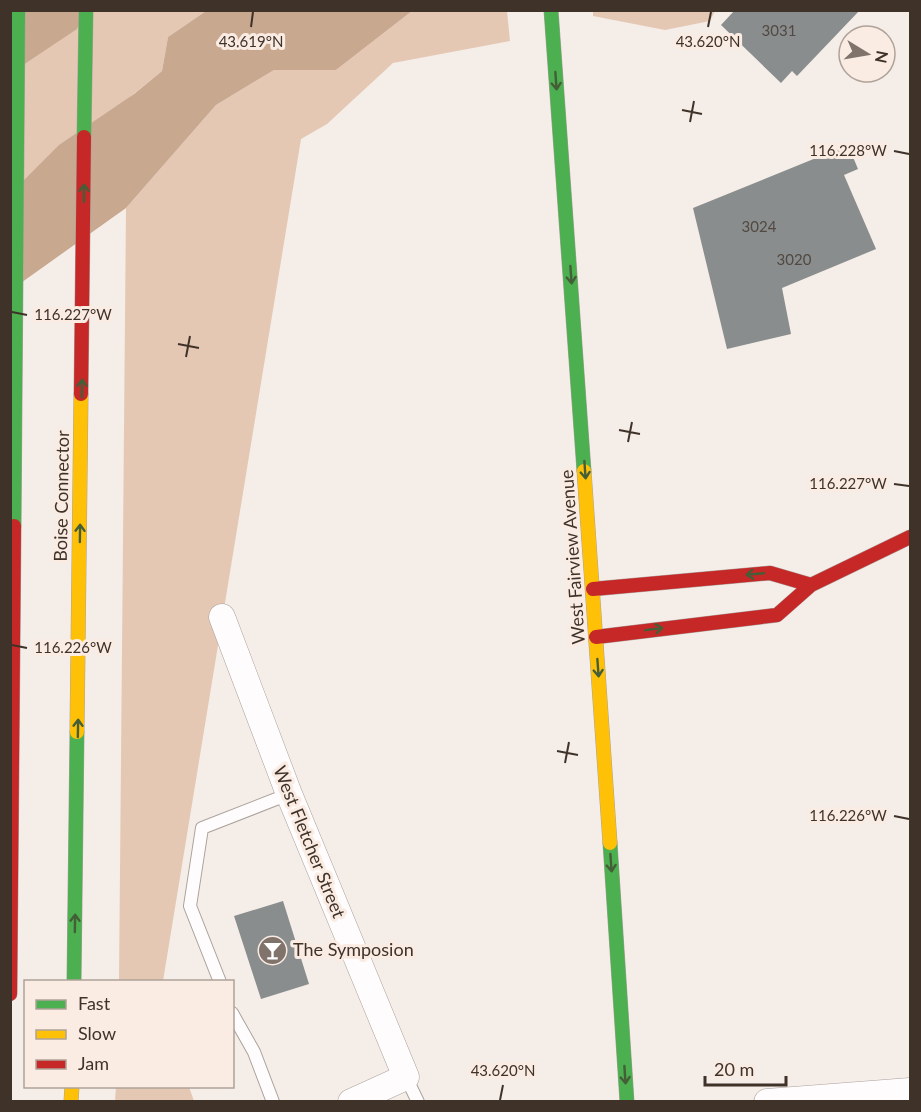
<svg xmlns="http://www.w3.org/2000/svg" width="921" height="1112" font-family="Lato,sans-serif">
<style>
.forest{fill:#e4c8b4}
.water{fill:#c9a890}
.building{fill:#898d8d}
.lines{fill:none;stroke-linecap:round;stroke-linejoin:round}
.lane-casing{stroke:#aba29c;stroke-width:14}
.street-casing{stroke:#aba29c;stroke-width:27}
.fast-casing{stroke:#aba29c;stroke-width:15}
.slow-casing{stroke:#aba29c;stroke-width:15}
.jam-casing{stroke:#aba29c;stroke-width:15}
.lane{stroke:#fefcfc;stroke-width:12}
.street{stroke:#fefcfc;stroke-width:26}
.fast{stroke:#4caf50;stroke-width:14}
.slow{stroke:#ffc107;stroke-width:14}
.jam{stroke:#c62828;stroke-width:14}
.oneway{stroke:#445e37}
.ticks{fill:none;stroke:#3f3229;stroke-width:2}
.labels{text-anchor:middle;stroke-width:6;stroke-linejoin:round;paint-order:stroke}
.number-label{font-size:15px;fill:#524942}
.street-label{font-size:18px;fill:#3f3229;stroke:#faece3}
.poi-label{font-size:18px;fill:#3f3229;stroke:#faece3;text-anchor:start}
.ticks-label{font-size:15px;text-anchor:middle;fill:#3f3229;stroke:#faece3;stroke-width:6;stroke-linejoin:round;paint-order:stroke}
</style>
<rect width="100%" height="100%" fill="#f5ede8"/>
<path class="forest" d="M86,11H206L168,37L162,71L11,193V73Z
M412,11H507L510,41L393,63L327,124L301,139L163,981L119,982L126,208L216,105L274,70H336Z
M593,11V10L715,11L710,21L665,30L593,16Z
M116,1086L189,1087L194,1101H115Z"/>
<path class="water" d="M11,11H86L77,29L11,73Z
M206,11H412L336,70H274L216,105L126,208L11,290V193L59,145L134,94L162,71L168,37Z"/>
<path class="building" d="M735,10H860L797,76L792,71L781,83L721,25Z
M848,145L858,169L844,175L876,249L782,288L791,334L727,349L693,208Z
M283,901L309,984L261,999L234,916Z"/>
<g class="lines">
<defs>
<path id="lane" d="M220,982L190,906L202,828L289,794
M232,1013L254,1052L273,1102
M406,1077L418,1102"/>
<path id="street" d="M222,617L289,794L406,1077L351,1102
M767,1102L910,1091"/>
<path id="fast" d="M551,10L584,471
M84,137L86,10
M14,526L18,10
M610,843L627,1102
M74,982L77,732"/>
<path id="slow" d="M584,471L610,843
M77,732L81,394
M71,1102L72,1086"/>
<path id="jam" d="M81,394L84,137
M593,589L770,573L811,585
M596,637L777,615L811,585L910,537
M10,994L14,526"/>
</defs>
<use href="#lane" class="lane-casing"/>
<use href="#street" class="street-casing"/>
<use href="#fast" class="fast-casing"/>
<use href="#slow" class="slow-casing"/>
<use href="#jam" class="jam-casing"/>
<use href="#lane" class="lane"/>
<use href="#street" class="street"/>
<use href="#fast" class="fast"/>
<use href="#slow" class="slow"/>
<use href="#jam" class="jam"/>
</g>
<defs><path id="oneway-shaft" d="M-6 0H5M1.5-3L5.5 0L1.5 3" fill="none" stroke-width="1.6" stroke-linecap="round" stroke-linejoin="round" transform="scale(1.5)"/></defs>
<g class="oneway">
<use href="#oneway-shaft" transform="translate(556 81) rotate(86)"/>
<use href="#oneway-shaft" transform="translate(84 193) rotate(-89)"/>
<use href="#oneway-shaft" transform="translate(571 275) rotate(86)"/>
<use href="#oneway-shaft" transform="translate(82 388) rotate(-89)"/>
<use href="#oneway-shaft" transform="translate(585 470) rotate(86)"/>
<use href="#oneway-shaft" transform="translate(80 533) rotate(-89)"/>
<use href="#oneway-shaft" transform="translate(755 574) rotate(175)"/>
<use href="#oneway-shaft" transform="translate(654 629) rotate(-7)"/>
<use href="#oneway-shaft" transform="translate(598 668) rotate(86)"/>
<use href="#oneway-shaft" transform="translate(78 728) rotate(-89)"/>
<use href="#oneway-shaft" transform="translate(611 863) rotate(86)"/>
<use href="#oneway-shaft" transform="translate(75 923) rotate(-89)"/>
<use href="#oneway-shaft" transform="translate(625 1075) rotate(86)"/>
</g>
<path class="ticks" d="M251,27L253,12M708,27L711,12M682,110L702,114M690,122L694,101M894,151L909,154M12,312L27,315M178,344L199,348M186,357L190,336M619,430L640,434M628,442L632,422M894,484L909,486M12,645L27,648M557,751L578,755M565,763L569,742M894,816L909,819M500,1100L503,1085"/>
<defs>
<symbol id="bar-disc" viewBox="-11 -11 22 22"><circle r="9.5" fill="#7f736c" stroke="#faece3"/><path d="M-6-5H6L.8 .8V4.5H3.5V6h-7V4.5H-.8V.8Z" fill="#fff"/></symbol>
</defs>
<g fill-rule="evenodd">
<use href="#bar-disc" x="256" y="934" width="33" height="33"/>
</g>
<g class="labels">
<g class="number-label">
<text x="779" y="36">3031</text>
<text x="759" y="232">3024</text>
<text x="794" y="265">3020</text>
</g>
<g class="street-label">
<text transform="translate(62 496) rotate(-89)" y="6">Boise Connector</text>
<text transform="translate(573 557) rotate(-94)" y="6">West Fairview Avenue</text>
<text transform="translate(309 842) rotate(68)" y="6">West Fletcher Street</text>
</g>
<g class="poi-label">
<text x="293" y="956">The Symposion</text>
</g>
</g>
<g class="ticks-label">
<text x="251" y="47">43.619°N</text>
<text x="708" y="47">43.620°N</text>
<text x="848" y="156">116.228°W</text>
<text x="73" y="320">116.227°W</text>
<text x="848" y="489">116.227°W</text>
<text x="73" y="653">116.226°W</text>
<text x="848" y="821">116.226°W</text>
<text x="503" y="1076">43.620°N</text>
</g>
<rect width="921" height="1112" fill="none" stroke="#3f3229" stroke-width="24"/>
<rect x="24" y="980" width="210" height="108" fill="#faece3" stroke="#afa299" stroke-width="1.5"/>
<rect x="36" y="1000" width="30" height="9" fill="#4caf50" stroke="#afa299" stroke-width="1.5"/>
<text x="78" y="1010" font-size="18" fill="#3f3229">Fast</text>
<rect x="36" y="1030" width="30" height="9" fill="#ffc107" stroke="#afa299" stroke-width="1.5"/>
<text x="78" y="1040" font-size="18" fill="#3f3229">Slow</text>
<rect x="36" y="1060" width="30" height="9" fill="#c62828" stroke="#afa299" stroke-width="1.5"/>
<text x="78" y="1070" font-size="18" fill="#3f3229">Jam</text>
<g transform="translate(867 54) rotate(101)"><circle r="28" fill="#faece3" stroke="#afa299" stroke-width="1.5"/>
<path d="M0-4.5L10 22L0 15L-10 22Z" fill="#7f736c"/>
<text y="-9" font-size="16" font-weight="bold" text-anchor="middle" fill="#3f3229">N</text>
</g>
<path d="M705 1076v9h81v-9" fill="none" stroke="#3f3229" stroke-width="3"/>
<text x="714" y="1076" font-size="18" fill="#3f3229" stroke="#faece3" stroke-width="4.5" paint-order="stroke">20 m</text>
</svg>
